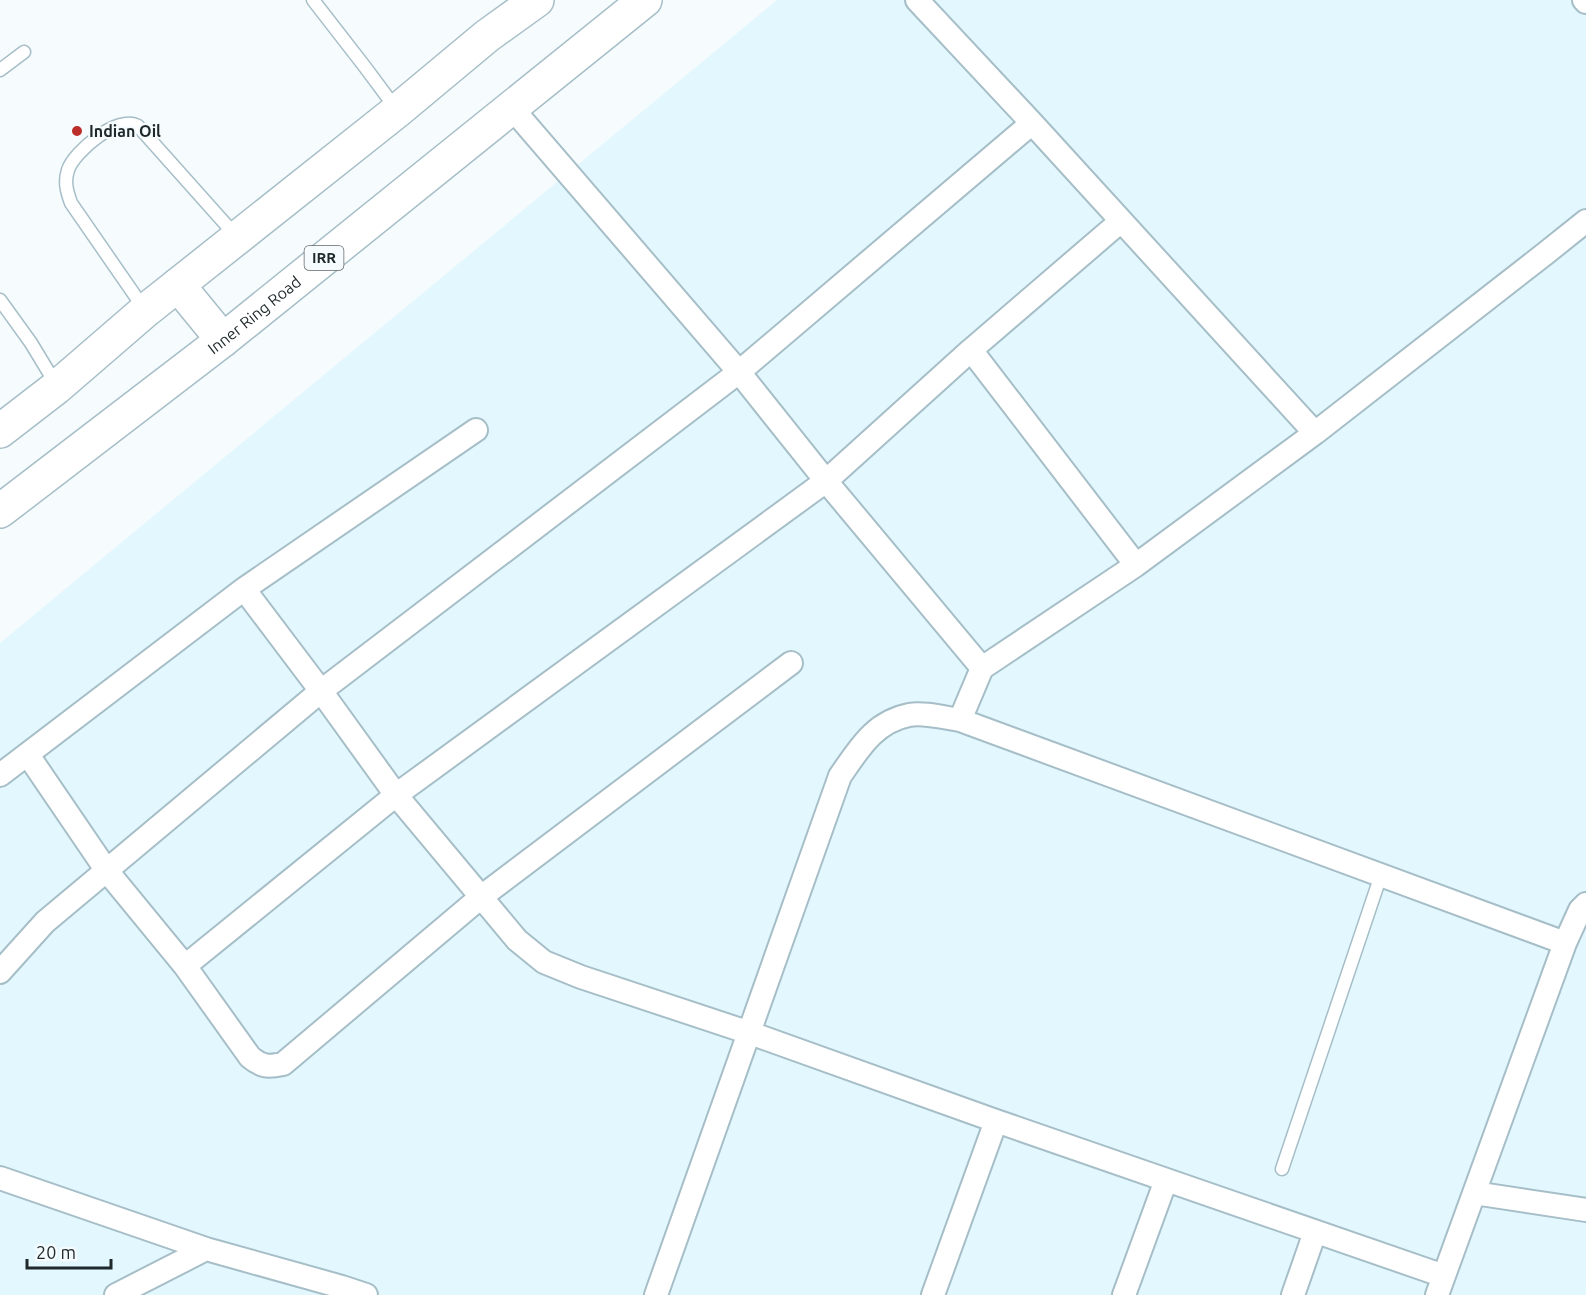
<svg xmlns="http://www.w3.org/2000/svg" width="1586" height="1295" font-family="Ubuntu,sans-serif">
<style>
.built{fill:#e3f7fe}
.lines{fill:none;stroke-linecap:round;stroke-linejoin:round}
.lane-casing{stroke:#a6bec7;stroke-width:15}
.street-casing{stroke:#a6bec7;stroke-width:26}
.highway-casing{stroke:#a6bec7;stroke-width:36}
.lane{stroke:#fff;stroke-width:12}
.street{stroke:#fff;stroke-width:22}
.highway{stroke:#fff;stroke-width:33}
.poi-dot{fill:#bc2e2a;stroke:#f6fbfd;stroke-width:2}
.labels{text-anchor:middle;stroke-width:4.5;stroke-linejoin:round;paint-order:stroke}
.shield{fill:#f6fbfd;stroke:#60686b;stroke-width:1.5}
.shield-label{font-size:15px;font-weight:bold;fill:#1f292c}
.poi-label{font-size:16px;font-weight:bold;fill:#1f292c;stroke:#f6fbfd;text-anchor:start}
.street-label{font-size:16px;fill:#1f292c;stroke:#f6fbfd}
</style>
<rect width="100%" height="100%" fill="#f6fbfd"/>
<path class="built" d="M777,0H1586V1295H0V643Z"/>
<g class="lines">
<defs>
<path id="lane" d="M313,0L365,67L397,110
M0,70L24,52
M0,300L31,343L57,386
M145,310L71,203C67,192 64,182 68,170C74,152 118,114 138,126L237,237
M1282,1169L1381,875"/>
<path id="street" d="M917,0L1032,123L1315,433
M1584,0L1586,2
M511,107L739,372L826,481L982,668
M971,350L1136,565
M244,589L476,430
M960,720L982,668L1136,565L1315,433L1546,253L1586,221
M28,755L107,871L185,966L250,1057C262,1067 268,1067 283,1064L481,897L791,663
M0,775L244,589L321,691L396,795L517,940L544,962L581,977L750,1033L996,1121L1444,1276
M185,966L396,795L826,481L971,350L1121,221
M0,972L45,922L321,691L739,372L1032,123
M0,1178L206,1249L342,1287L366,1295
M1474,1193L1586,1210
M116,1295L206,1249
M656,1295L840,776C859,749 874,722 909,715C923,712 946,718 960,720L1565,943
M933,1295L996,1121
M1124,1295L1166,1180
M1293,1295L1315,1232
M1437,1295L1565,943L1580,910L1586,904"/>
<g id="highway">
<path d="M178,285L223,340"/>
<path d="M0,431L57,387L145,311L397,111L487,36L537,0"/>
<path id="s1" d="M0,511L223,340L645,0"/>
</g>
</defs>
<use href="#lane" class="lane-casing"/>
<use href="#street" class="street-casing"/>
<use href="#highway" class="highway-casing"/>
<use href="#lane" class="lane"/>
<use href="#street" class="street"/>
<use href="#highway" class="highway"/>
</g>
<circle class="poi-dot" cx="77" cy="131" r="6"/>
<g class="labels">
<rect class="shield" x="304.5" y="246" width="39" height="24" rx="4.5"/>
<g class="shield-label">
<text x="324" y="263">IRR</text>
</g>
<g class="poi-label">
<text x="89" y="137">Indian Oil</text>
</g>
<g class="street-label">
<text dy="6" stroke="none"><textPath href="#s1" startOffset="321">Inner Ring Road</textPath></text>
</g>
</g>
<path d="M27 1259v9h84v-9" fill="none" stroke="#1f292c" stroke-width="3"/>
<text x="36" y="1259" font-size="18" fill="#1f292c" stroke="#f6fbfd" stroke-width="4.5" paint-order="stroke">20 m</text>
</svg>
